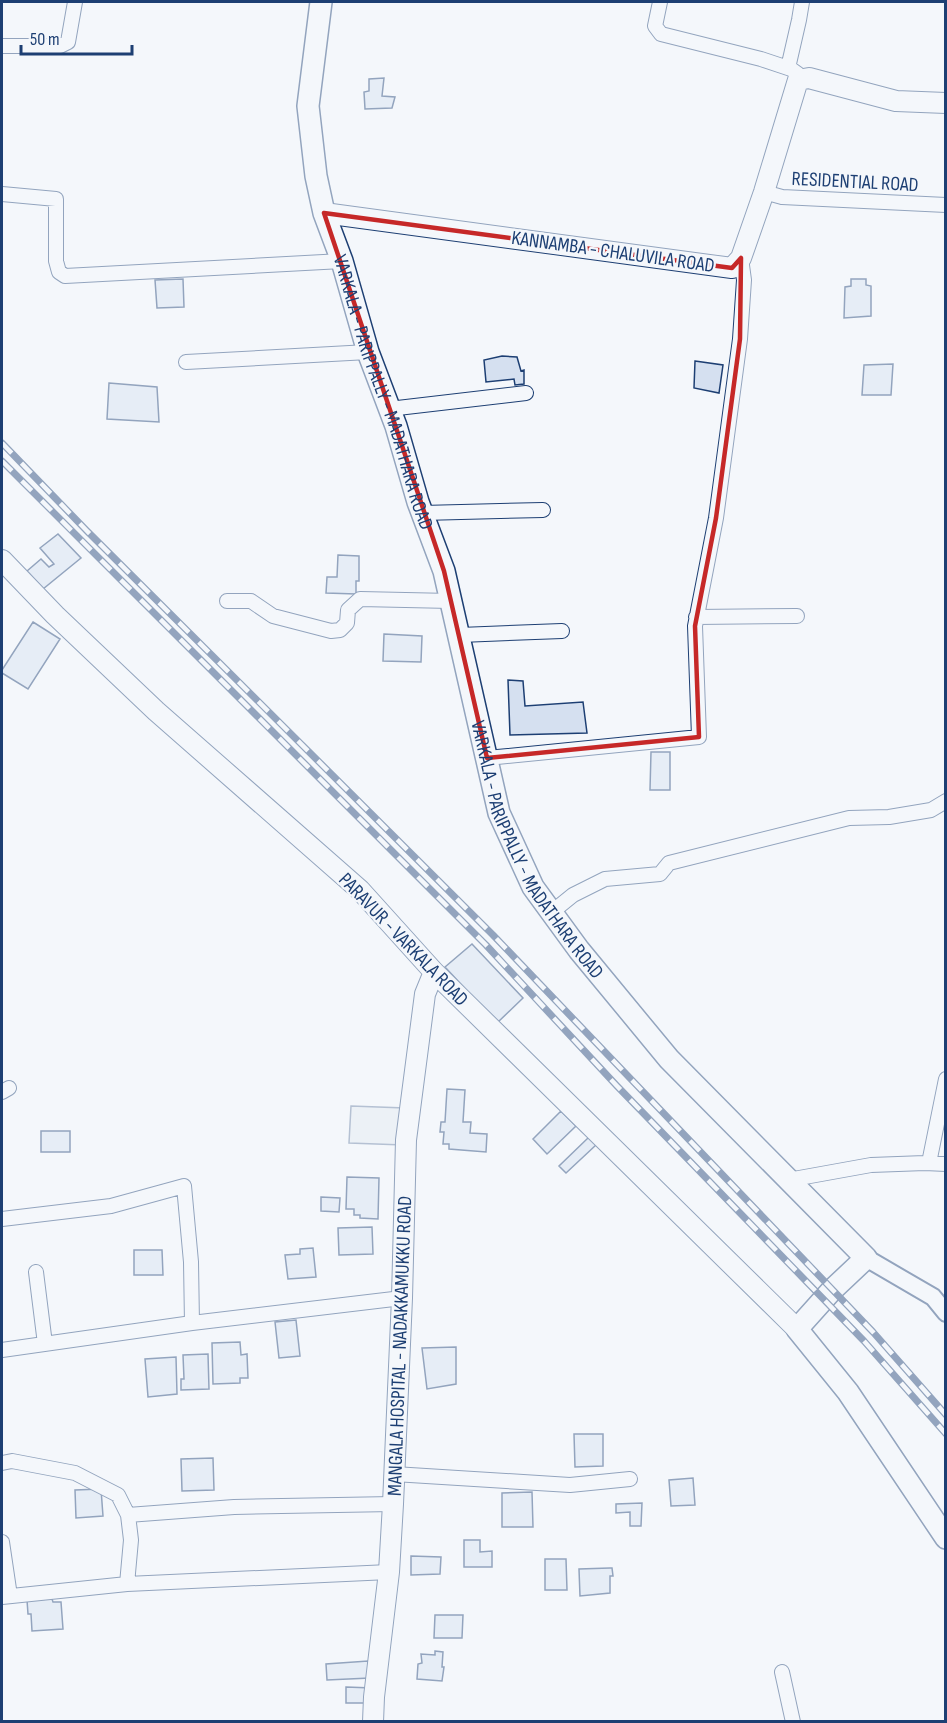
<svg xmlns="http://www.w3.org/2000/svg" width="947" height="1723" font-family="'Sofia Sans Condensed',sans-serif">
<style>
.parking{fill:#e3e8f0;stroke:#687fa3;stroke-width:1.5}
.building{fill:#d5e0f0;stroke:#1d3f73;stroke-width:1.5}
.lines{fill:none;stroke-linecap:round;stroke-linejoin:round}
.minor-casing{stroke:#1d3f73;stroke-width:16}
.tertiary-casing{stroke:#1d3f73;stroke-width:20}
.secondary-casing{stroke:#1d3f73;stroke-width:22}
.primary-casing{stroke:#1d3f73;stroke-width:24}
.minor{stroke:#f4f7fb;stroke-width:14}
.tertiary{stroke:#f4f7fb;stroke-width:16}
.secondary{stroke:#f4f7fb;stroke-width:20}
.primary{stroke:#f4f7fb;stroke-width:21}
.rail-casing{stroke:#1d3f73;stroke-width:7}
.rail{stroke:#f4f7fb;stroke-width:4.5;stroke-dasharray:14;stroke-linecap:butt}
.marked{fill:none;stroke:#c62828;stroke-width:4.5;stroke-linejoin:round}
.labels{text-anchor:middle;stroke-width:4.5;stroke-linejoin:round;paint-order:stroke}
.street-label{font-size:20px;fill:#1d3f73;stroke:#f4f7fb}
</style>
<rect width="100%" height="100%" fill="#f4f7fb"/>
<path class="parking" d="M351,1106L405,1108L403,1145L349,1143Z"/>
<path class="building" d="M384,78L382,96L395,97L392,108L365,109L364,92L369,91V79Z
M183,279L184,307L157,308L155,280Z
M851,279H866V285L871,286V316L844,318L845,287L851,286Z
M502,356L517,357L521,371L524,370V384L515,385L514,379L486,382L484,360Z
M695,361L723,365L719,393L694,388Z
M893,364L891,395H862L864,365Z
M109,383L157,387L159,422L107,419Z
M58,534L81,558L43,589L27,571L41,559L49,567L54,564L40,548Z
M338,555L359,556V581H356V594L326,593L327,577H337Z
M33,622L60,639L28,689L2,673V670Z
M384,634L422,636L421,662L383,661Z
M508,680L523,681L525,706L583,702L587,733L510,735Z
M651,752H670V790H650Z
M472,944L523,998L497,1023L445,967Z
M447,1089L465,1090L463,1122H471L470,1133L487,1134L486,1152L449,1149V1144H443L444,1132H440L441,1122H445Z
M561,1111L576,1126L547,1154L533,1139Z
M41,1131H70V1152H41Z
M589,1137L596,1145L566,1173L559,1166Z
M347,1177L379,1178L378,1219L360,1218V1215H354V1209H346Z
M321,1197L340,1198L339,1212L321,1211Z
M372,1227L373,1254L339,1255L338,1228Z
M313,1248L316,1277L288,1279L285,1255L300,1254V1249Z
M134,1250H162L163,1275H134Z
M296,1320L300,1356L279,1358L275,1322Z
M240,1342L241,1355L247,1354L248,1378H240V1383L213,1384L212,1343Z
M456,1347V1384L427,1389L422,1348Z
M208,1354L209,1389L181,1390V1379H184L183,1355Z
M176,1357L177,1394L148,1397L145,1359Z
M574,1434H603V1466L575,1467Z
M213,1458L214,1490L182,1491L181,1459Z
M693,1478L695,1505L671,1506L669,1480Z
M101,1489L103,1516L76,1518L75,1490Z
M532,1492L533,1527H502V1493Z
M642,1503L641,1526H630V1512L616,1513V1504Z
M464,1540H480V1552L492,1551V1567H464Z
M411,1556L441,1557L440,1574L411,1575Z
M545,1559H566L567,1590H545Z
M610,1568H612L613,1576H610V1593L580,1596L579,1569Z
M52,1599L53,1602H61L63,1629L32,1631L31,1614H28L27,1600Z
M435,1615H463L462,1638H434Z
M435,1651L443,1652L442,1667H444L442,1681L417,1679L418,1664L422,1663L421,1654L435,1655Z
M368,1661L370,1678L327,1680L326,1664Z
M346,1687L372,1688L371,1703H346Z"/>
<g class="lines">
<defs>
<path id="minor" d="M660,2L655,26L661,34L761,59L791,69L798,74V80
M2,46H60L68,42L75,2
M788,68L799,20L802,2
M764,192L782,197L946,205
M2,194L56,199V261L59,272L65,276L342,261
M186,362L368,352
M389,409L526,393
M422,513L543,510
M227,601H251L273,616L331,631L340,630L347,623L348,610L360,599L451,601
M696,617L797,616
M460,635L562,631
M487,758L699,737L695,626L716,518L740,339L744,280L741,258
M552,912L573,895L605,879L660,874L669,863L849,818L889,817L931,810L946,801
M2,1092L9,1088
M929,1163L946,1079
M788,1180L871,1165L925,1163L946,1164
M2,1219L111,1206L184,1186L191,1262L192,1323
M36,1272L45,1344
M2,1350L192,1323L402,1298
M2,1463L12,1461L75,1473L118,1495L128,1515
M394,1474L570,1485L630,1479
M2,1542L10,1596
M127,1584L389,1572
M2,1597L127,1584L131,1540L128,1515L234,1507L393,1504
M782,1672L793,1722"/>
<path id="tertiary" d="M866,1258L933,1297L946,1313"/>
<path id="secondary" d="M324,213L732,268L741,258L764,192L798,80L809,78L896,101L946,103
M2,560L55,615L156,711L360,890L434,972L797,1329
M373,1722L374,1697L389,1572L393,1504L402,1298L406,1140L425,994L434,972"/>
<g id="primary">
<path id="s1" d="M321,2L308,106L316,176L324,213L342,261L368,352L396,426L418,502L444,571L499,813L533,887L579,950L669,1059L866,1258L832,1290L797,1329L848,1392L946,1538"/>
</g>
</defs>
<use href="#minor" class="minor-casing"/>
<use href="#tertiary" class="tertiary-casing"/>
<use href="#secondary" class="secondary-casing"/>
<use href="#primary" class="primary-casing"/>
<use href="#minor" class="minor"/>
<use href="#tertiary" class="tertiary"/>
<use href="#secondary" class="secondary"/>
<use href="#primary" class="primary"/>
<defs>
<path id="rail" d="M2,443L87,531L493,935L873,1332L946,1415
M2,461L486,945L617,1086L864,1341L946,1434"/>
</defs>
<use href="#rail" class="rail-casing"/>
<use href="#rail" class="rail"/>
</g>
<path d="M0 0H947V1723H0ZM324,213L732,268L741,258L740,339L716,518L695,626L699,737L487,758L444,571Z" fill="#f4f7fb" fill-opacity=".55" fill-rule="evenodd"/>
<path class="marked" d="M324,213L732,268L741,258L740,339L716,518L695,626L699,737L487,758L444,571Z"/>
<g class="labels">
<g class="street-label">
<text transform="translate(855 181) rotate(3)" y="7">RESIDENTIAL ROAD</text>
<text transform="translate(613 251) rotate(8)" y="7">KANNAMBA - CHALUVILA ROAD</text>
<text dy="7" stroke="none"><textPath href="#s1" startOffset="402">VARKALA - PARIPPALLY - MADATHARA ROAD</textPath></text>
<text dy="7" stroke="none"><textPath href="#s1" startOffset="888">VARKALA - PARIPPALLY - MADATHARA ROAD</textPath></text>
<text transform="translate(404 939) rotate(46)" y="7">PARAVUR - VARKALA ROAD</text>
<text transform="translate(399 1346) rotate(-88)" y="7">MANGALA HOSPITAL - NADAKKAMUKKU ROAD</text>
</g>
</g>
<rect width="947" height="1723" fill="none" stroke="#1d3f73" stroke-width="6"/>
<path d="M21 45v9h111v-9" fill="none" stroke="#1d3f73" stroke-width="3"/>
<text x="30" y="45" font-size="18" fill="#1d3f73" stroke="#f4f7fb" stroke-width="4.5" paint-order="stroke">50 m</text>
</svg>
